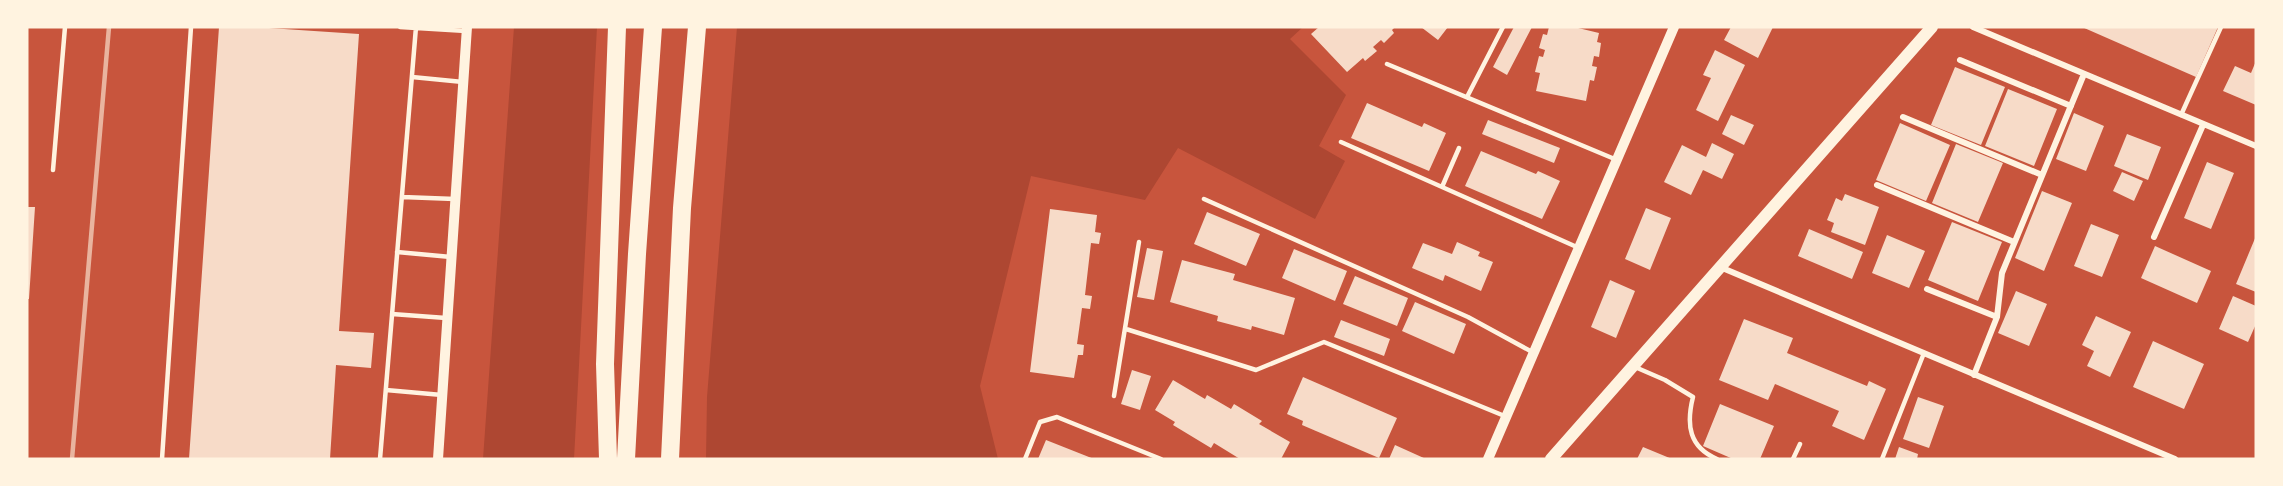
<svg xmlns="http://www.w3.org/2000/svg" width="2283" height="486" font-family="'IBM Plex Sans',sans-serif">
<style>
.green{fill:#ae4732}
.building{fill:#f7dbc8}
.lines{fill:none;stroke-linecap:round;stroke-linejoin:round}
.service{stroke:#fff3e0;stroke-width:4.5}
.minor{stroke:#fff3e0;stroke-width:6}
.tertiary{stroke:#fff3e0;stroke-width:10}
.secondary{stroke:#fff3e0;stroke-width:12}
.motorway{stroke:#fff3e0;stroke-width:18}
.rail{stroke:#e9b49f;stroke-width:4.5}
</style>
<rect width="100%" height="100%" fill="#c8553d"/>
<path class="green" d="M514,27H597L574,459H483Z
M737,27H1303L1290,39L1346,95L1319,146L1345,161L1315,219L1178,148L1145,200L1031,176L980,386L998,459H706L707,397Z"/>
<path class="building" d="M219,27H253L359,34L339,331L374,333L371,368L336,365L330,459H189Z
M1319,27H1395L1392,30L1394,33L1384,43L1381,40L1373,47L1377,51L1365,61L1363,58L1347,72L1311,34Z
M1421,27H1448L1438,40Z
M1514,27H1532L1507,75L1493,67Z
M1549,27H1574L1599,33L1597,42L1601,43L1599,57L1594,56L1592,66L1597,67L1594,81L1590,80L1586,101L1536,91L1540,73L1535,72L1539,56L1543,57L1545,50L1539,48L1543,34L1547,35Z
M1731,27H1773L1758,58L1724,40Z
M2082,27H2218L2196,77Z
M1715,50L1745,65L1718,121L1696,110L1711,78L1703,75Z
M2256,61V105L2223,91L2235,66L2251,73Z
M1955,67L2005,87L1981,145L1931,125Z
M2008,89L2057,109L2034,166L1985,146Z
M1367,103L1422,127L1424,123L1446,133L1429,171L1351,138Z
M2074,113L2104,126L2086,171L2056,159Z
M1731,115L1754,125L1744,145L1722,134Z
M1488,120L1560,148L1554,163L1482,134Z
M1900,123L1950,145L1926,201L1876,180Z
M2127,134L2161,147L2148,180L2114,166Z
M1712,143L1734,154L1722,179L1703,170L1691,195L1664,182L1682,145L1706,157Z
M1956,144L2003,163L1978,222L1932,203Z
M1481,151L1536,174L1538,171L1560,181L1542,219L1465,186Z
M2207,162L2234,173L2211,229L2184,218Z
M2122,172L2143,181L2134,201L2113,191Z
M2042,191L2072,203L2044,271L2015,258Z
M1845,194L1879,207L1865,245L1831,232L1834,223L1827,220L1836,198L1842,201Z
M27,207H35L29,299H27Z
M1646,208L1671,218L1650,270L1625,259Z
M1050,209L1097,215L1095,232L1101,233L1099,244L1091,243L1085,295L1092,296L1090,309L1082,308L1077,344L1084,345L1083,355H1078L1074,378L1030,372Z
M1207,212L1260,234L1246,266L1194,244Z
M1952,222L2002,242L1978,301L1928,280Z
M2091,224L2119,235L2102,277L2074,266Z
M1809,229L1863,252L1852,279L1798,256Z
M1887,235L1925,251L1909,288L1872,273Z
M2256,236V292L2236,284Z
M1457,242L1480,252L1478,256L1493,262L1481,291L1445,275L1443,281L1412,268L1423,243L1452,254Z
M2155,246L2211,271L2197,303L2141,278Z
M1147,248L1163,251L1154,300L1137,297Z
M1294,249L1347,271L1335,301L1282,278Z
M1182,260L1235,274L1233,280L1295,298L1284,335L1252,326L1251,330L1217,321L1218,316L1170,302Z
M1355,276L1408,298L1397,326L1343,304Z
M1610,280L1635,291L1616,338L1591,327Z
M2016,291L2047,304L2029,346L1998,333Z
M2233,296L2256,306V324L2248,342L2219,329Z
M1415,302L1466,324L1454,354L1402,331Z
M2096,316L2131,332L2110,377L2087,366L2094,351L2082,345Z
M1744,319L1793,338L1787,353L1867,386L1869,381L1886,389L1864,440L1832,426L1839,411L1775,384L1768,400L1719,380Z
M1341,320L1390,339L1384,356L1334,337Z
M2153,341L2204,364L2184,409L2133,387Z
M1132,370L1151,376L1140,410L1121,404Z
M1303,377L1397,418L1379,458L1302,425L1303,421L1287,414Z
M1173,380L1205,399L1207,395L1231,409L1234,404L1262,421L1259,424L1290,442L1281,459H1240L1214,443L1211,448L1173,425L1175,422L1155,410Z
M1918,397L1944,406L1929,448L1903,439Z
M1720,404L1774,426L1760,459H1733L1703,446Z
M1046,440L1094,459H1038Z
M1395,445L1426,459H1389Z
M1643,447L1672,459H1637Z
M1899,447L1918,454L1917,459H1895Z"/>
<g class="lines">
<path class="service" d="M400,27L466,31
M1387,64L1617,160
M412,77L463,82
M1467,97L1503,27
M2181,115L2221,27
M1341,142L1579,248
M53,170L65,27
M1442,187L1459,148
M402,197L455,199
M1204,199L1468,317L1534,353
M397,252L451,257
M392,314L446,318
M1126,329L1256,370L1324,342L1507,417
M1635,367L1665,380L1693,397C1686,425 1689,447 1717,459
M386,390L442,395
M1114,396L1139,242
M162,459L191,27
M380,459L416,27
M1025,459L1040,422L1057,417L1161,459
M1793,459L1800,444
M1882,459L1924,353"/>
<path class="minor" d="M1973,27L2256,146
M1960,60L2071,106
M1903,117L2042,175
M1877,185L2014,242
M2154,237L2203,125
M1720,267L2175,459
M1927,289L1997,317L1974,375
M1997,317L2002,273L2084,74"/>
<path class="tertiary" d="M438,459L467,27
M1488,459L1674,27"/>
<path class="secondary" d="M1551,459L1932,27"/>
<path class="motorway" d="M608,459L605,364L617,27
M626,459L637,254L653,27
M670,459L682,208L697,27"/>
<path class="rail" d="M72,459L109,27"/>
</g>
<rect width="2283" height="486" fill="none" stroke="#fff3e0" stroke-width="57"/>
</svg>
